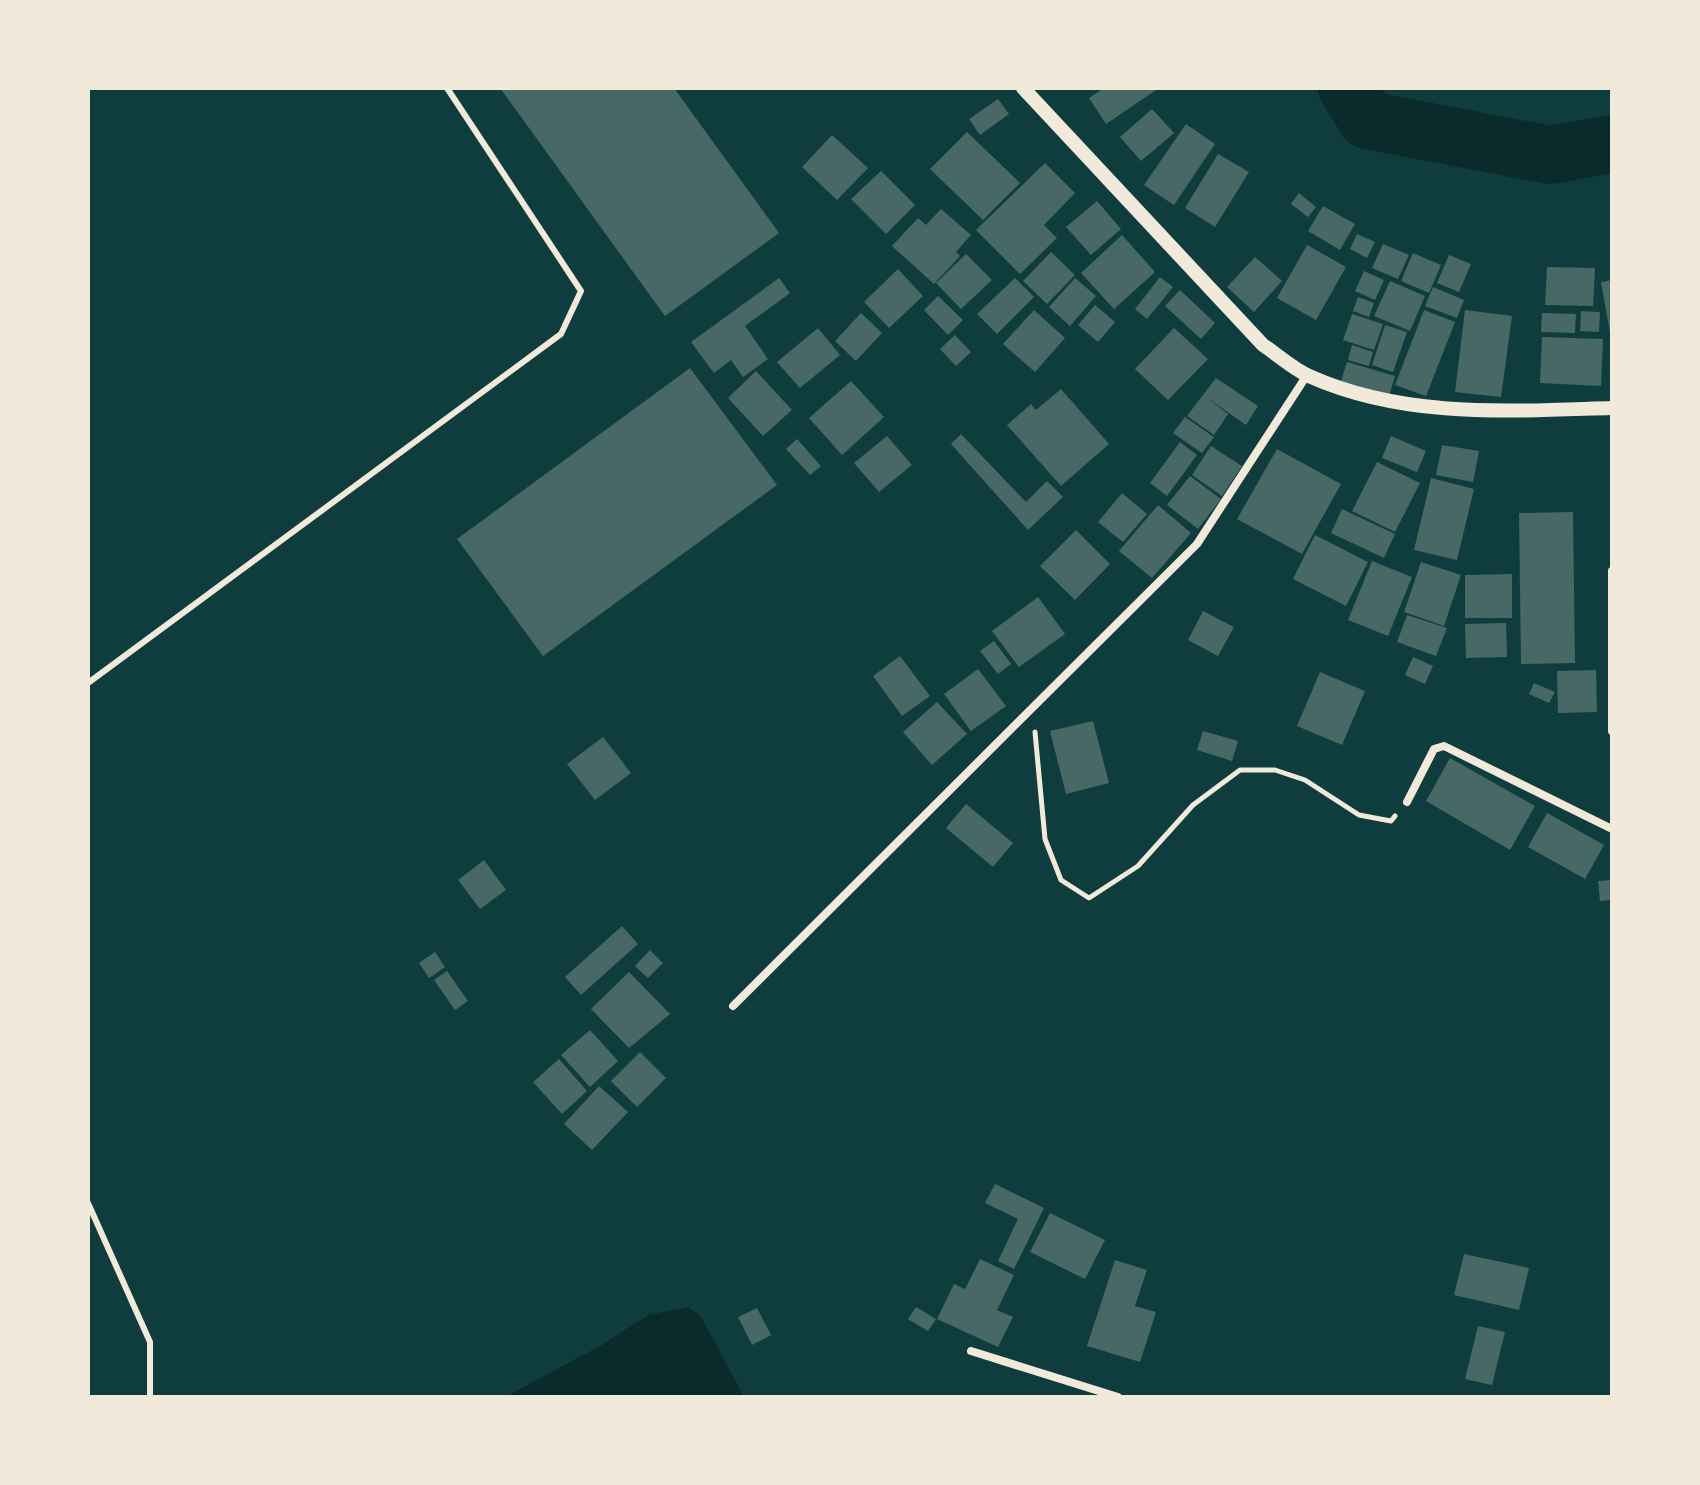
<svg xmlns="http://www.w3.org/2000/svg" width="1700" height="1485" font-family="'Fira Sans',sans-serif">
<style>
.water{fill:#0a2a2b}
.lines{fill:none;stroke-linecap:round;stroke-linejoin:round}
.river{stroke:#0a2a2b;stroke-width:58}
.building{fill:#486865}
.path{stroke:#f1e9da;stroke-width:5}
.service{stroke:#f1e9da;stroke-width:6}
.minor{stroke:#f1e9da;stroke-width:8}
.tertiary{stroke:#f1e9da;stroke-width:14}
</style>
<rect width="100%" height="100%" fill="#0f3d3e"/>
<path class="water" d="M688,1307L700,1315L744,1397H505L602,1345L648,1315Z"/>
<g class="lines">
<path class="river" d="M1347,88L1367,120L1550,155L1612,144"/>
</g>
<path class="building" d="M500,88H674L779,233L665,316Z
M1104,88H1159L1106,124L1089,98Z
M998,99L1009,114L980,135L969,119Z
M1152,109L1174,133L1141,161L1120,137Z
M1186,124L1215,144L1174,205L1144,185Z
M967,132L1020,183L983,220L930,169Z
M832,135L868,168L837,200L802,167Z
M1218,154L1249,172L1215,227L1185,208Z
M1045,163L1075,193L1044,225L1057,238L1020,274L976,230Z
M881,171L915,205L886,234L851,199Z
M1299,193L1316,207L1308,217L1291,204Z
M1097,201L1121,229L1091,255L1066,227Z
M1323,206L1355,224L1340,250L1308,231Z
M941,209L971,235L956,252L960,256L934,284L892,246L918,218L926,225Z
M1357,234L1375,242L1367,258L1350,249Z
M1122,235L1155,272L1114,309L1081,273Z
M1383,244L1409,255L1398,279L1372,268Z
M1307,245L1346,267L1316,320L1277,298Z
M1051,252L1075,275L1047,304L1023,281Z
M1413,253L1441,265L1429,293L1401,281Z
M966,254L992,280L961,309L936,283Z
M1449,255L1471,264L1459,292L1437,283Z
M1255,257L1282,281L1254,312L1227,287Z
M1547,267L1595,268L1593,306L1545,305Z
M898,269L923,296L889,328L864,302Z
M1364,271L1384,280L1375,300L1355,291Z
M1160,277L1173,287L1147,319L1135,309Z
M779,278L790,293L745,326L768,359L743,377L731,360L714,373L691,342Z
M1015,278L1034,297L997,334L977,314Z
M1075,278L1096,296L1070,326L1049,307Z
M1612,280V333H1610L1601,282Z
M1390,281L1425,296L1410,331L1374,316Z
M1433,287L1464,300L1457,318L1425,306Z
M1180,290L1215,323L1201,339L1165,306Z
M938,296L963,320L948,335L924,310Z
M1358,297L1374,303L1369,317L1353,311Z
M1095,305L1115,322L1098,342L1078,325Z
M1034,310L1065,338L1035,372L1003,344Z
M1424,310L1455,322L1426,396L1395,385Z
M1465,310L1512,316L1501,397L1455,392Z
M1581,311L1600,312L1599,332L1580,331Z
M861,313L882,333L856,361L835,341Z
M1542,313L1576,314L1575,333L1541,332Z
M1352,314L1383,324L1374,350L1343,340Z
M1385,325L1407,332L1393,372L1372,365Z
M818,328L840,355L800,388L777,362Z
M1174,328L1208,359L1168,400L1135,369Z
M955,335L971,352L956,366L940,349Z
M1542,337L1603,339L1601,386L1540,383Z
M1352,345L1373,352L1369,366L1348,360Z
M1347,362L1395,376L1389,396L1341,381Z
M690,368L777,485L543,656L457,539Z
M756,371L792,410L763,436L728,398Z
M1216,378L1258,406L1246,425L1206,397L1228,414L1214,435L1187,416Z
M851,381L884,417L842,455L809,418Z
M1061,389L1109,444L1061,486L1007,425L1031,404L1036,410Z
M1185,417L1214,437L1202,453L1173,433Z
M961,434L1026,502L1047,481L1063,497L1028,530L951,444Z
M887,436L912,465L879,492L854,463Z
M1391,436L1426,451L1417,472L1382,458Z
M797,439L821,466L810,475L786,449Z
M1180,442L1197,455L1167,496L1150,483Z
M1442,445L1479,451L1473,482L1436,475Z
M1211,446L1242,466L1222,496L1192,475Z
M1277,449L1341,484L1302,554L1237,519Z
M1377,462L1420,483L1395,532L1352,511Z
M1190,476L1221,499L1198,529L1167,505Z
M1431,478L1474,489L1457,560L1414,550Z
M1122,493L1147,514L1123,542L1098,522Z
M1158,505L1191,533L1152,578L1119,551Z
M1342,509L1395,534L1384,558L1331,533Z
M1573,512L1575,663L1521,664L1519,513Z
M1076,530L1110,564L1075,600L1040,566Z
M1315,535L1368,562L1346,606L1293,579Z
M1372,561L1412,577L1388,636L1348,620Z
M1421,562L1461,575L1444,626L1404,612Z
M1512,574V618H1465V575Z
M1038,597L1065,634L1019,667L992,631Z
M1203,611L1234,627L1218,656L1188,640Z
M1407,615L1447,628L1436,656L1397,642Z
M1506,623L1507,657L1466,658L1465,624Z
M994,641L1011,664L998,674L980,651Z
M900,656L930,696L902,716L873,676Z
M1413,657L1433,666L1425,684L1405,675Z
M978,669L1006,706L971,731L944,694Z
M1596,670L1597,712L1558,713L1557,671Z
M1320,672L1365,691L1342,745L1297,726Z
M1534,683L1555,692L1549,703L1529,694Z
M937,702L967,734L932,765L903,732Z
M1093,721L1109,783L1066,794L1050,731Z
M1203,731L1238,741L1232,761L1197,750Z
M603,737L631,773L595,800L567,764Z
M1450,758L1535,806L1510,850L1426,801Z
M966,804L1013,843L993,867L946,828Z
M1547,813L1604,845L1585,879L1528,847Z
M484,860L506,890L480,909L458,880Z
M1612,880V900L1600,901L1598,881Z
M622,926L638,944L581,995L565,977Z
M650,950L663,963L648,978L635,966Z
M435,952L445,967L429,978L419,963Z
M447,971L468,1001L455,1010L434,980Z
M629,972L670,1014L629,1048L591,1009Z
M590,1030L618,1061L590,1087L561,1055Z
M640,1052L666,1078L637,1107L611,1081Z
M559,1059L587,1091L562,1114L533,1082Z
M599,1086L628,1112L592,1150L564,1124Z
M995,1184L1044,1208L1014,1269L998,1261L1018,1219L985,1203Z
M1050,1213L1105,1240L1085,1279L1030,1252Z
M1464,1254L1529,1268L1519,1310L1454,1295Z
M980,1259L1014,1275L997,1310L1013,1317L998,1347L937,1319L954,1284L965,1289Z
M1115,1260L1147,1270L1135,1306L1156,1312L1140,1362L1087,1346Z
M916,1307L936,1319L928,1331L908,1319Z
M757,1308L771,1335L752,1345L738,1317Z
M1478,1326L1505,1332L1492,1385L1465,1379Z"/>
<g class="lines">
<path class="path" d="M1035,732L1045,839L1061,880L1089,898L1138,866L1193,805L1240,770H1275L1305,780L1359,815L1391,821L1395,816"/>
<path class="service" d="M88,683L561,334L581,291L447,88
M88,1203L150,1342V1397"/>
<path class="minor" d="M1612,571V731
M1407,802L1434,749L1444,746L1612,829
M733,1006L1197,544L1307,375
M971,1351L1118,1397"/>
<path class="tertiary" d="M1023,88L1263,345C1278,355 1293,369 1309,376C1405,419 1510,411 1612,408"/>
</g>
<rect width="1700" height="1485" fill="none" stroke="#f1e9da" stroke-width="180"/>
</svg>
